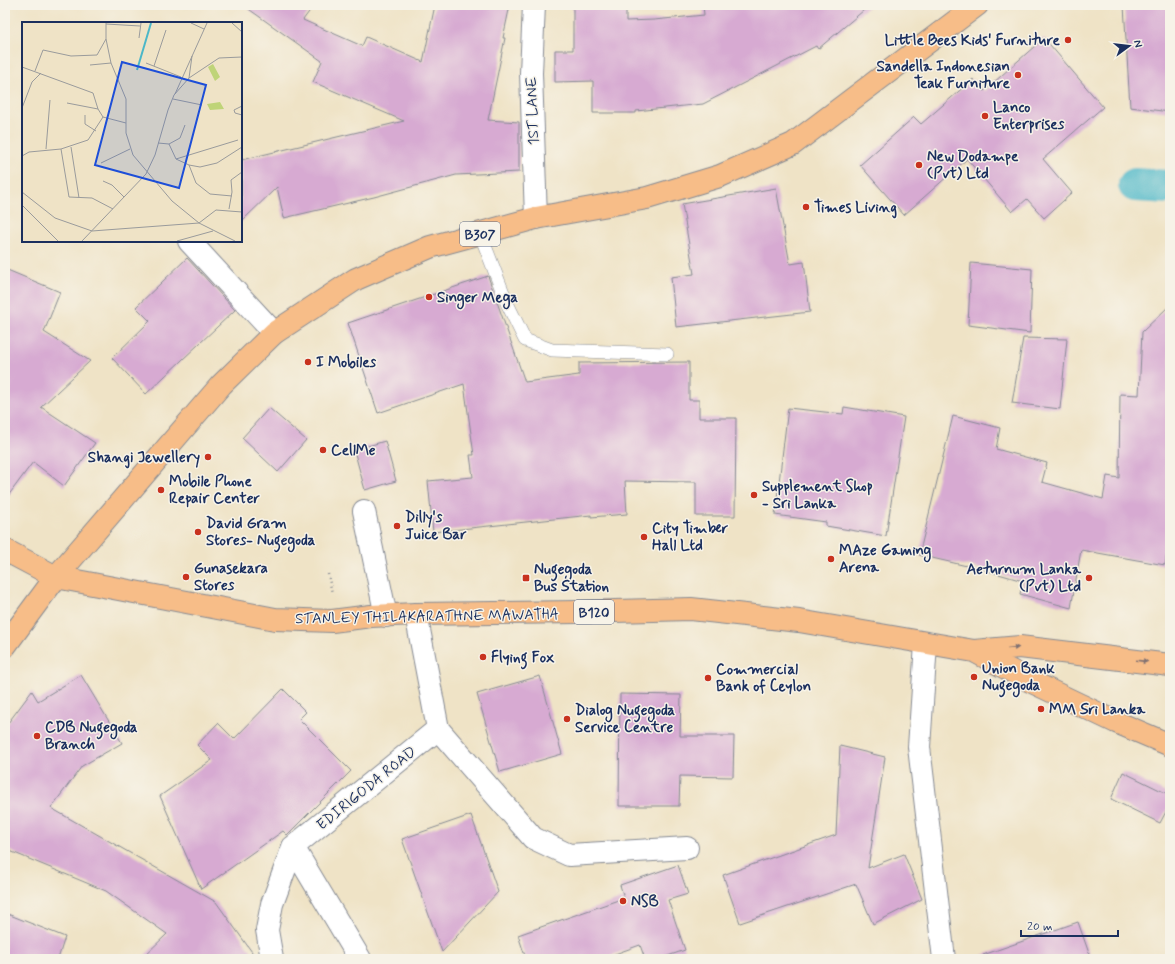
<svg xmlns="http://www.w3.org/2000/svg" width="1175" height="964" font-family="Mynerve,sans-serif">
<style>
.lines{fill:none;stroke-linecap:round;stroke-linejoin:round}
.canal{stroke:#4bb7c8;stroke-width:34}
.building{fill:#d7aad2}
.service-casing{stroke:#858992;stroke-width:14}
.minor-casing{stroke:#858992;stroke-width:24}
.primary-casing{stroke:#858992;stroke-width:24}
.path{stroke:#858992;stroke-width:2.5;stroke-dasharray:1 3;stroke-linecap:butt}
.service{stroke:#fff;stroke-width:13}
.minor{stroke:#fff;stroke-width:22}
.primary{stroke:#f7bd88;stroke-width:22}
.oneway{fill:#7e6f71}
.poi-dot{fill:#c8321e;stroke:#f7f3e8;stroke-width:1.5}
.labels{text-anchor:middle;stroke-width:3;stroke-linejoin:round;paint-order:stroke}
.shield{fill:#f7f3e8;stroke:#5d6a87;stroke-width:1}
.shield-label{font-size:14px;font-weight:bold;fill:#1b2f5e}
.poi-label{font-size:15px;font-weight:bold;fill:#1b2f5e;stroke:#f7f3e8;text-anchor:start}
.street-label{font-size:15px;fill:#1b2f5e;stroke:#f7f3e8}
.inset-river{fill:none;stroke:#4bb7c8;stroke-width:2}
.inset-road{fill:none;stroke:#9a9b9c;stroke-width:1}
.view{fill:#1d4ed8;fill-opacity:0.15;stroke:#1d4ed8;stroke-width:2}
.inset-edge{fill:none;stroke:#1b2f5e;stroke-width:2}
</style>
<rect width="100%" height="100%" fill="#f7f3e8"/>
<filter id="ink" filterUnits="userSpaceOnUse"><feTurbulence type="fractalNoise" baseFrequency=".025" numOctaves="2"/><feDisplacementMap in="SourceGraphic" scale="8" xChannelSelector="R" yChannelSelector="G"/><feConvolveMatrix kernelMatrix="1 2 1 2 8 2 1 2 1" color-interpolation-filters="sRGB"/></filter>
<filter id="wash" filterUnits="userSpaceOnUse"><feTurbulence type="fractalNoise" baseFrequency=".012" numOctaves="4" result="noise"/><feDisplacementMap in="SourceGraphic" scale="16" xChannelSelector="R" yChannelSelector="G"/><feGaussianBlur stdDeviation="0.9" result="paint"/><feColorMatrix in="noise" values="0 0 0 0 0 0 0 0 0 0 0 0 0 0 0 0 0 1.4 0 .05"/><feComposite in="paint" operator="in"/></filter>
<g filter="url(#wash)">
<rect width="100%" height="100%" fill="#efe3c6"/>
<g class="lines">
<path class="canal" d="M1135,185L1170,187"/>
</g>
<g id="blocks">
<path class="building" d="M243,5H314L303,20L362,46L366,37L423,62L435,5H510L503,38H505L488,120L519,122V172L456,175L374,197L284,218L277,187L241,222V160L404,121L313,82L322,61Z
M573,5H626V21L654,20L704,15L703,5H870L818,49L816,46L703,104L636,111V113H593V81L555,82V50H573Z
M1124,5H1170V112L1130,107Z
M1044,38L1103,107L1043,159L1072,193L1044,218L1027,199L1012,212L967,159L904,215L860,165L914,117L921,124L973,79L984,91Z
M776,188L790,264L804,262L810,312L676,327L671,277L694,274L682,204Z
M187,258L235,310L146,394L112,358L150,321L136,307Z
M971,263L1032,269L1030,333L968,325Z
M5,269L60,292L44,332L90,361L41,407L95,443L64,486L33,462L5,500Z
M488,276L525,382L579,375V363L689,362V400H699V418H736L735,516H696V482L625,481L627,514L591,517V515L433,532L428,481L473,477L470,455H474L464,384L378,413L348,323Z
M1170,305V534L1165,565L1081,550L1071,608L1020,594L1023,581L967,565V566L919,555L953,416L1000,428L996,449L1047,463L1042,482L1103,499L1107,476L1119,478L1120,394L1139,395L1142,332Z
M1023,338L1067,339L1060,409L1012,403Z
M844,407L904,417L886,536L826,526V522L775,515L788,408L843,414Z
M269,408L306,440L278,472L242,438Z
M385,441L396,481L365,490L354,450Z
M81,675L122,743L82,766L51,808L216,902L257,959H141L167,934L106,891L5,849V727L32,691L38,701Z
M540,676L562,754L500,772L477,694Z
M283,689L306,712L299,719L351,771L287,835L283,831L201,889L160,796L212,760L197,745L218,723L234,739Z
M620,694L681,695L680,736H734L733,777L680,776L679,806H619Z
M840,746L885,757L868,868L904,854L922,899L873,924L856,884L740,923L723,875L836,835Z
M1123,772L1170,795V804L1160,823L1111,799Z
M471,815L498,892L442,952L402,839Z
M678,865L688,894L668,900L685,950L659,959H645L640,945L601,959H526L518,935L624,898L620,885Z
M5,913L65,937L58,959H5Z
M1078,922L1091,959H983V955Z"/>
</g>
</g>
<g filter="url(#ink)">
<use href="#blocks" fill-opacity="0" stroke="#858992" stroke-width="1"/>
<g class="lines">
<defs>
<path id="service" d="M480,233L507,303L525,340L552,350L667,354"/>
<path id="minor" d="M534,5L531,73L536,218
M189,241L274,333
M364,511L386,616
M926,644L919,747L944,959
M438,729L533,838L569,855L687,848
M293,847L360,959
M272,959L267,930L272,904L293,847L438,729L416,614"/>
<path id="primary" d="M5,550L56,577L275,619L332,621L371,616L416,614L577,612L691,609L799,621L974,651L1030,681L1116,722L1170,745
M5,646L56,577L221,385L274,333L356,279L430,247L536,218L647,198L720,176L793,144L977,5
M974,651L1020,647L1170,665"/>
</defs>
<use href="#service" class="service-casing"/>
<use href="#minor" class="minor-casing"/>
<use href="#primary" class="primary-casing"/>
<path class="path" d="M328,574L332,593"/>
<use href="#service" class="service"/>
<use href="#minor" class="minor"/>
<use href="#primary" class="primary"/>
</g>
<defs><path id="oneway-solid" d="M-6-.8H1V-3.2L6.5 0L1 3.2V.8H-6Z"/></defs>
<g class="oneway">
<use href="#oneway-solid" transform="translate(1013 648) rotate(-5)"/>
<use href="#oneway-solid" transform="translate(1142 661) rotate(7)"/>
</g>
</g>
<g class="poi-dot">
<circle cx="1068" cy="40" r="4"/>
<circle cx="1018" cy="75" r="4"/>
<circle cx="985" cy="116" r="4"/>
<circle cx="919" cy="165" r="4"/>
<circle cx="806" cy="207" r="4"/>
<circle cx="429" cy="297" r="4"/>
<circle cx="308" cy="362" r="4"/>
<circle cx="323" cy="450" r="4"/>
<circle cx="208" cy="457" r="4"/>
<circle cx="161" cy="490" r="4"/>
<circle cx="754" cy="495" r="4"/>
<circle cx="397" cy="526" r="4"/>
<circle cx="198" cy="532" r="4"/>
<circle cx="644" cy="537" r="4"/>
<circle cx="831" cy="559" r="4"/>
<circle cx="186" cy="577" r="4"/>
<rect x="522" y="574" width="8" height="8" rx="2"/>
<circle cx="1089" cy="578" r="4"/>
<circle cx="483" cy="657" r="4"/>
<circle cx="974" cy="677" r="4"/>
<circle cx="708" cy="678" r="4"/>
<circle cx="1041" cy="709" r="4"/>
<circle cx="567" cy="719" r="4"/>
<circle cx="37" cy="736" r="4"/>
<circle cx="623" cy="901" r="4"/>
</g>
<g class="labels">
<g class="shield">
<rect x="460" y="222" width="40" height="24" rx="3"/>
<rect x="574" y="600" width="40" height="24" rx="3"/>
</g>
<g class="shield-label">
<text x="480" y="239">B307</text>
<text x="594" y="617">B120</text>
</g>
<g class="poi-label">
<text x="1060" y="45" text-anchor="end">Little Bees Kids' Furniture</text>
<text x="1010" y="71" text-anchor="end">Sandella Indonesian<tspan x="1010" dy="17">Teak Furniture</tspan></text>
<text x="993" y="112">Lanco<tspan x="993" dy="17">Enterprises</tspan></text>
<text x="927" y="161">New Dodampe<tspan x="927" dy="17">(Pvt) Ltd</tspan></text>
<text x="814" y="212">Times Living</text>
<text x="437" y="302">Singer Mega</text>
<text x="316" y="367">I Mobiles</text>
<text x="331" y="455">CellMe</text>
<text x="200" y="462" text-anchor="end">Shangi Jewellery</text>
<text x="169" y="486">Mobile Phone<tspan x="169" dy="17">Repair Center</tspan></text>
<text x="762" y="491">Supplement Shop<tspan x="762" dy="17">- Sri Lanka</tspan></text>
<text x="405" y="522">Dilly's<tspan x="405" dy="17">Juice Bar</tspan></text>
<text x="206" y="528">David Gram<tspan x="206" dy="17">Stores- Nugegoda</tspan></text>
<text x="652" y="533">City Timber<tspan x="652" dy="17">Hall Ltd</tspan></text>
<text x="839" y="555">MAze Gaming<tspan x="839" dy="17">Arena</tspan></text>
<text x="194" y="573">Gunasekara<tspan x="194" dy="17">Stores</tspan></text>
<text x="534" y="574">Nugegoda<tspan x="534" dy="17">Bus Station</tspan></text>
<text x="1081" y="574" text-anchor="end">Aeturnum Lanka<tspan x="1081" dy="17">(Pvt) Ltd</tspan></text>
<text x="491" y="662">Flying Fox</text>
<text x="982" y="673">Union Bank<tspan x="982" dy="17">Nugegoda</tspan></text>
<text x="716" y="674">Commercial<tspan x="716" dy="17">Bank of Ceylon</tspan></text>
<text x="1049" y="714">MM Sri Lanka</text>
<text x="575" y="715">Dialog Nugegoda<tspan x="575" dy="17">Service Centre</tspan></text>
<text x="45" y="732">CDB Nugegoda<tspan x="45" dy="17">Branch</tspan></text>
<text x="631" y="906">NSB</text>
</g>
<g class="street-label">
<text transform="translate(532 111) rotate(-92)" y="5">1ST LANE</text>
<text transform="translate(427 616) rotate(-1)" y="5">STANLEY THILAKARATHNE MAWATHA</text>
<text transform="translate(366 788) rotate(-39)" y="5">EDIRIGODA ROAD</text>
</g>
</g>
<g transform="translate(22 22)">
<rect width="220" height="220" fill="#efe3c6"/>
<path d="M191,42L198,55L193,59L186,45ZM198,80L202,87L188,88L185,82Z" fill="#bfd478"/>
<path class="inset-river" d="M115,48L129,1"/>
<path class="inset-road" d="M84,1V17L89,41L104,77V111L111,133L150,179L177,201L213,219M169,1L182,7M210,1L220,10M84,2L118,4M117,16L119,1M124,41L159,55M68,43L89,41M132,44L144,8M0,45L71,71L76,87L81,95M13,49L21,28L49,34L75,33L84,17M167,56L170,34M153,72L185,1M151,77L180,83M45,81L76,87M220,84L212,88L213,91L220,93M0,86L10,60L19,51M63,93V102L74,109M81,95L104,101M136,121L147,122L154,137L167,143L174,161L188,172L210,174M147,122L158,116L163,103M49,125L57,176M24,127L28,78M39,127L47,175L70,176L91,187M0,134L7,130L39,127L66,118L81,95M154,137L216,118M79,141L108,127M167,143L178,145L195,141L220,125M81,159L90,163L102,175M0,170L33,196L70,209M0,183L36,219M207,187L210,170L209,158L220,150M70,209L177,201L194,188L220,190M60,219L124,152L133,133L146,88L152,73L167,56L197,36L220,35M155,219L191,209"/>
<path class="view" d="M100,40L184,63L157,166L73,143Z"/>
<rect width="220" height="220" class="inset-edge"/>
</g>
<rect width="1175" height="964" fill="none" stroke="#f7f3e8" stroke-width="20"/>
<g transform="translate(1129 46) rotate(75)" stroke="#f7f3e8" stroke-width="3" paint-order="stroke">
<path d="M0-3L7 15L0 10L-7 15Z" fill="#1b2f5e"/>
<text y="-6" font-size="11" font-weight="bold" text-anchor="middle" fill="#1b2f5e">N</text>
</g>
<path d="M1021 930v6h97v-6" fill="none" stroke="#1b2f5e" stroke-width="2"/>
<text x="1027" y="930" font-size="12" fill="#1b2f5e" stroke="#f7f3e8" stroke-width="3" paint-order="stroke">20 m</text>
</svg>
